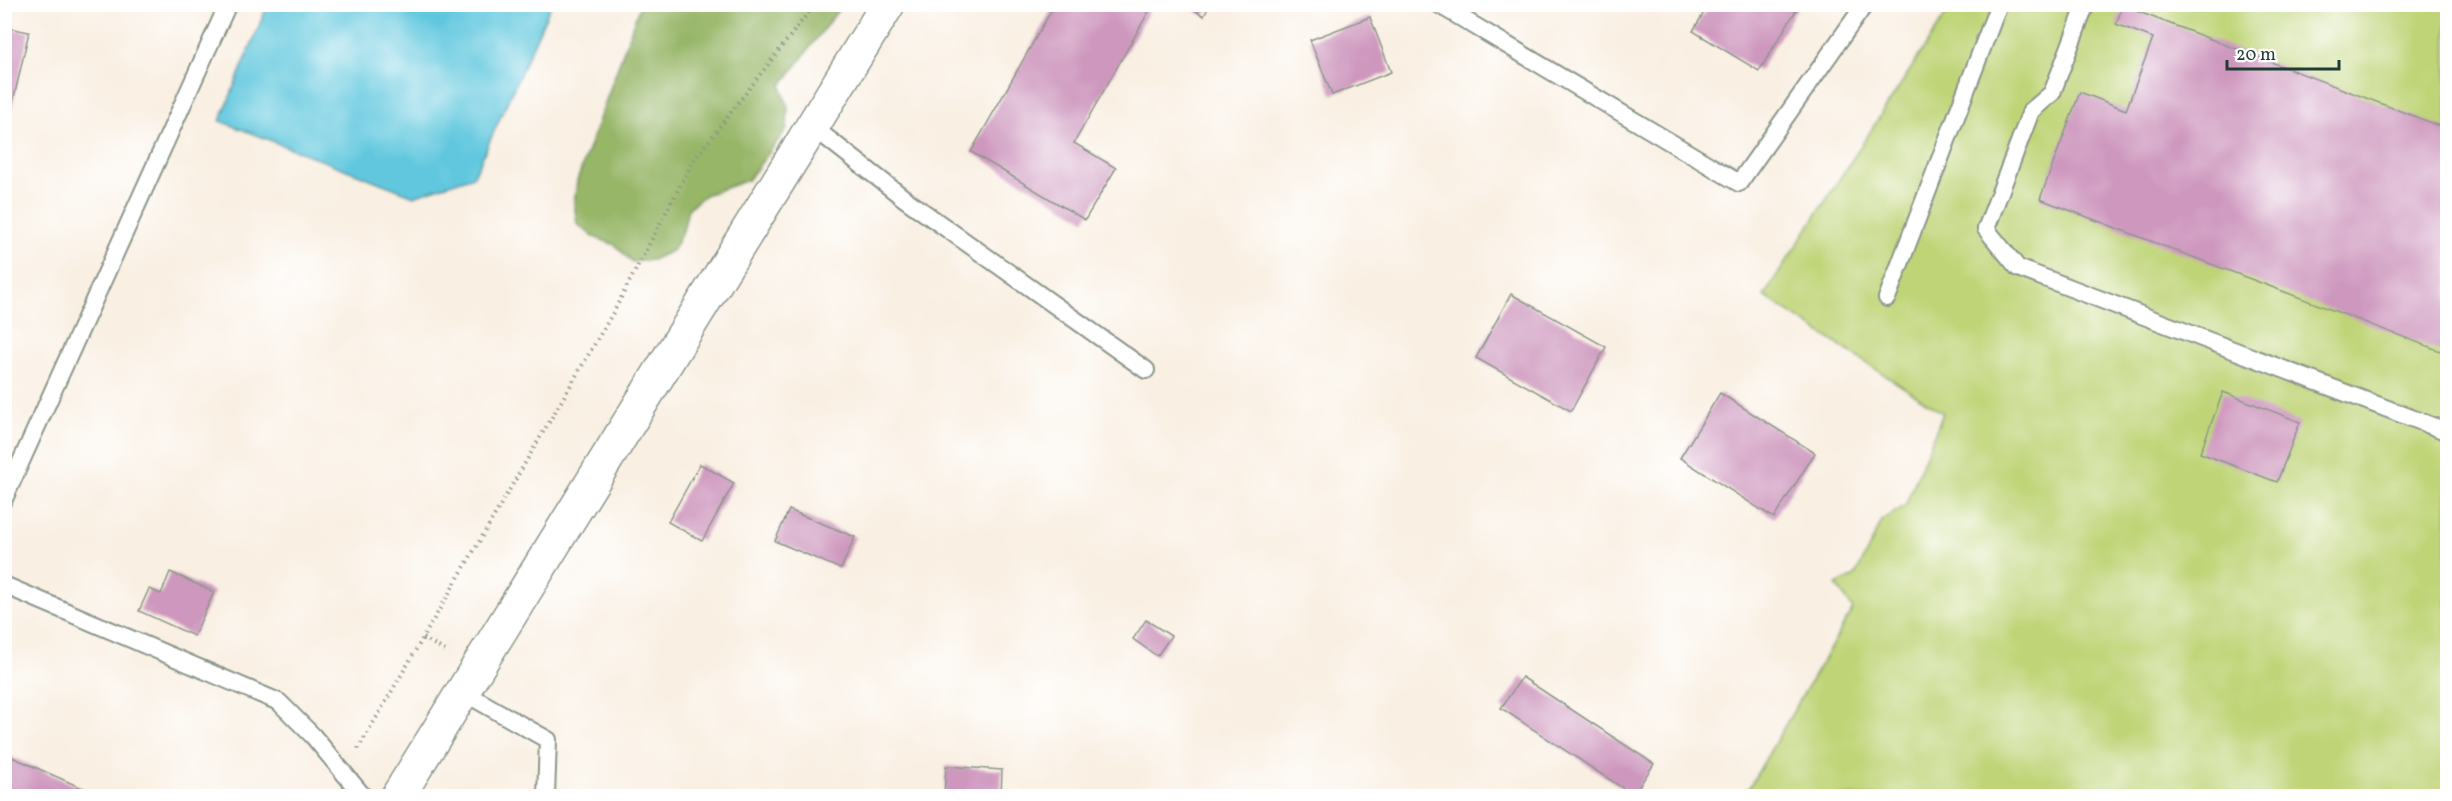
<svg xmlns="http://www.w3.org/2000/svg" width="2452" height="801" font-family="Vollkorn,serif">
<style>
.green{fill:#bfd477;stroke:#6f8856;stroke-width:1.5}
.forest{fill:#97b668;stroke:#5b7a4e;stroke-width:1.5}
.water{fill:#61c7de;stroke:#408289;stroke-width:1.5}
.building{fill:#ce97be}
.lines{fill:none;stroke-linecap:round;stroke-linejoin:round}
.service-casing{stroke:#8c968b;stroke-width:20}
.tertiary-casing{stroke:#8c968b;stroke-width:36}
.path{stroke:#8c968b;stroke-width:4;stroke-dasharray:1.5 4.5;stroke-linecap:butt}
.service{stroke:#fff;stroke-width:16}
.tertiary{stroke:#fff;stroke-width:33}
</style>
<rect width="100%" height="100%" fill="#fff"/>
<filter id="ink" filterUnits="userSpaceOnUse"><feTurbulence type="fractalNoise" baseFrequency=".0167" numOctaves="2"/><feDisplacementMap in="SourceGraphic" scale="12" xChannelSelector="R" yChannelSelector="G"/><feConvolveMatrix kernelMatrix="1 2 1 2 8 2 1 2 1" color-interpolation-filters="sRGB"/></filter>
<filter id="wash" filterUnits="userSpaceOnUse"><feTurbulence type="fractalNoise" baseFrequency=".008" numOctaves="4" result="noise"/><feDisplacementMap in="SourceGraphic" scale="24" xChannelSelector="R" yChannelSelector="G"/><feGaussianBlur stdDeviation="1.35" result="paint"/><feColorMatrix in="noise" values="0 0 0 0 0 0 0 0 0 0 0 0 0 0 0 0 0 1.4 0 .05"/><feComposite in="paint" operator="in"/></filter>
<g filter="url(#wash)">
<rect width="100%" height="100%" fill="#f9efe2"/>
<path class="green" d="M1952,5H2447V796H1744L1853,609L1836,585L1855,576L1883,519L1905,506L1943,413L1764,296Z"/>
<path class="forest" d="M640,5H842L781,86L788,107L787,129L748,180L705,195L688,209L683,231L672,251L652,260L632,262L615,245L594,237L577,224L574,203L577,181Z"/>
<path class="water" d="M268,4H551V5L474,176L414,196L220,121Z"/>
<g id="blocks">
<path class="building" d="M1055,4H1153L1074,143L1116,168L1085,220L971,152Z
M1184,4H1210L1204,16Z
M1709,4H1800L1759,71L1693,31Z
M2123,6L2448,129V354L2040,199L2080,92L2126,110L2153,38L2116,24Z
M1370,17L1391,72L1332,95L1310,40Z
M4,27L29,32L7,128L4,127Z
M1511,294L1606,347L1571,411L1476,358Z
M2223,392L2300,422L2277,482L2200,453Z
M1720,393L1815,453L1774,518L1680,458Z
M700,464L734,483L702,541L668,522Z
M789,510L855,537L841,569L775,541Z
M170,572L214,592L194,636L139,611L149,589L161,594Z
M1146,620L1171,636L1157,656L1133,639Z
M1522,677L1654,764L1633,795L1501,708Z
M12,757L100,796H4V773Z
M946,766L1002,770L1001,796H944Z"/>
</g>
</g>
<g filter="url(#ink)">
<use href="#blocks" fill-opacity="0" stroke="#8c968b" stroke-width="1.5"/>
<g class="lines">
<defs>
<path id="service" d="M1438,4L1739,183L1865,4
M2086,4L2052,93L2031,111L1986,229L2018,268L2448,432
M813,127L905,199L1146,370
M1887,298L1999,4
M4,499L228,4
M4,585L279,702L313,736L363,796
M463,692L548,740L546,796"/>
<path id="tertiary" d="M398,796L888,4"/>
</defs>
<use href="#service" class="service-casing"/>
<use href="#tertiary" class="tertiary-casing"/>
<path class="path" d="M423,638L447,652
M358,749L614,311L693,161L815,4"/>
<use href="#service" class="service"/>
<use href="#tertiary" class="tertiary"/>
</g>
</g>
<rect width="2452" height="801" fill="none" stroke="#fff" stroke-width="24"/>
<path d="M2227 60v9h112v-9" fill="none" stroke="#1f3d34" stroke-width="3"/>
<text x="2236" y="60" font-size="18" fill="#1f3d34" stroke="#ffffff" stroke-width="4.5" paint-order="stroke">20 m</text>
</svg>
